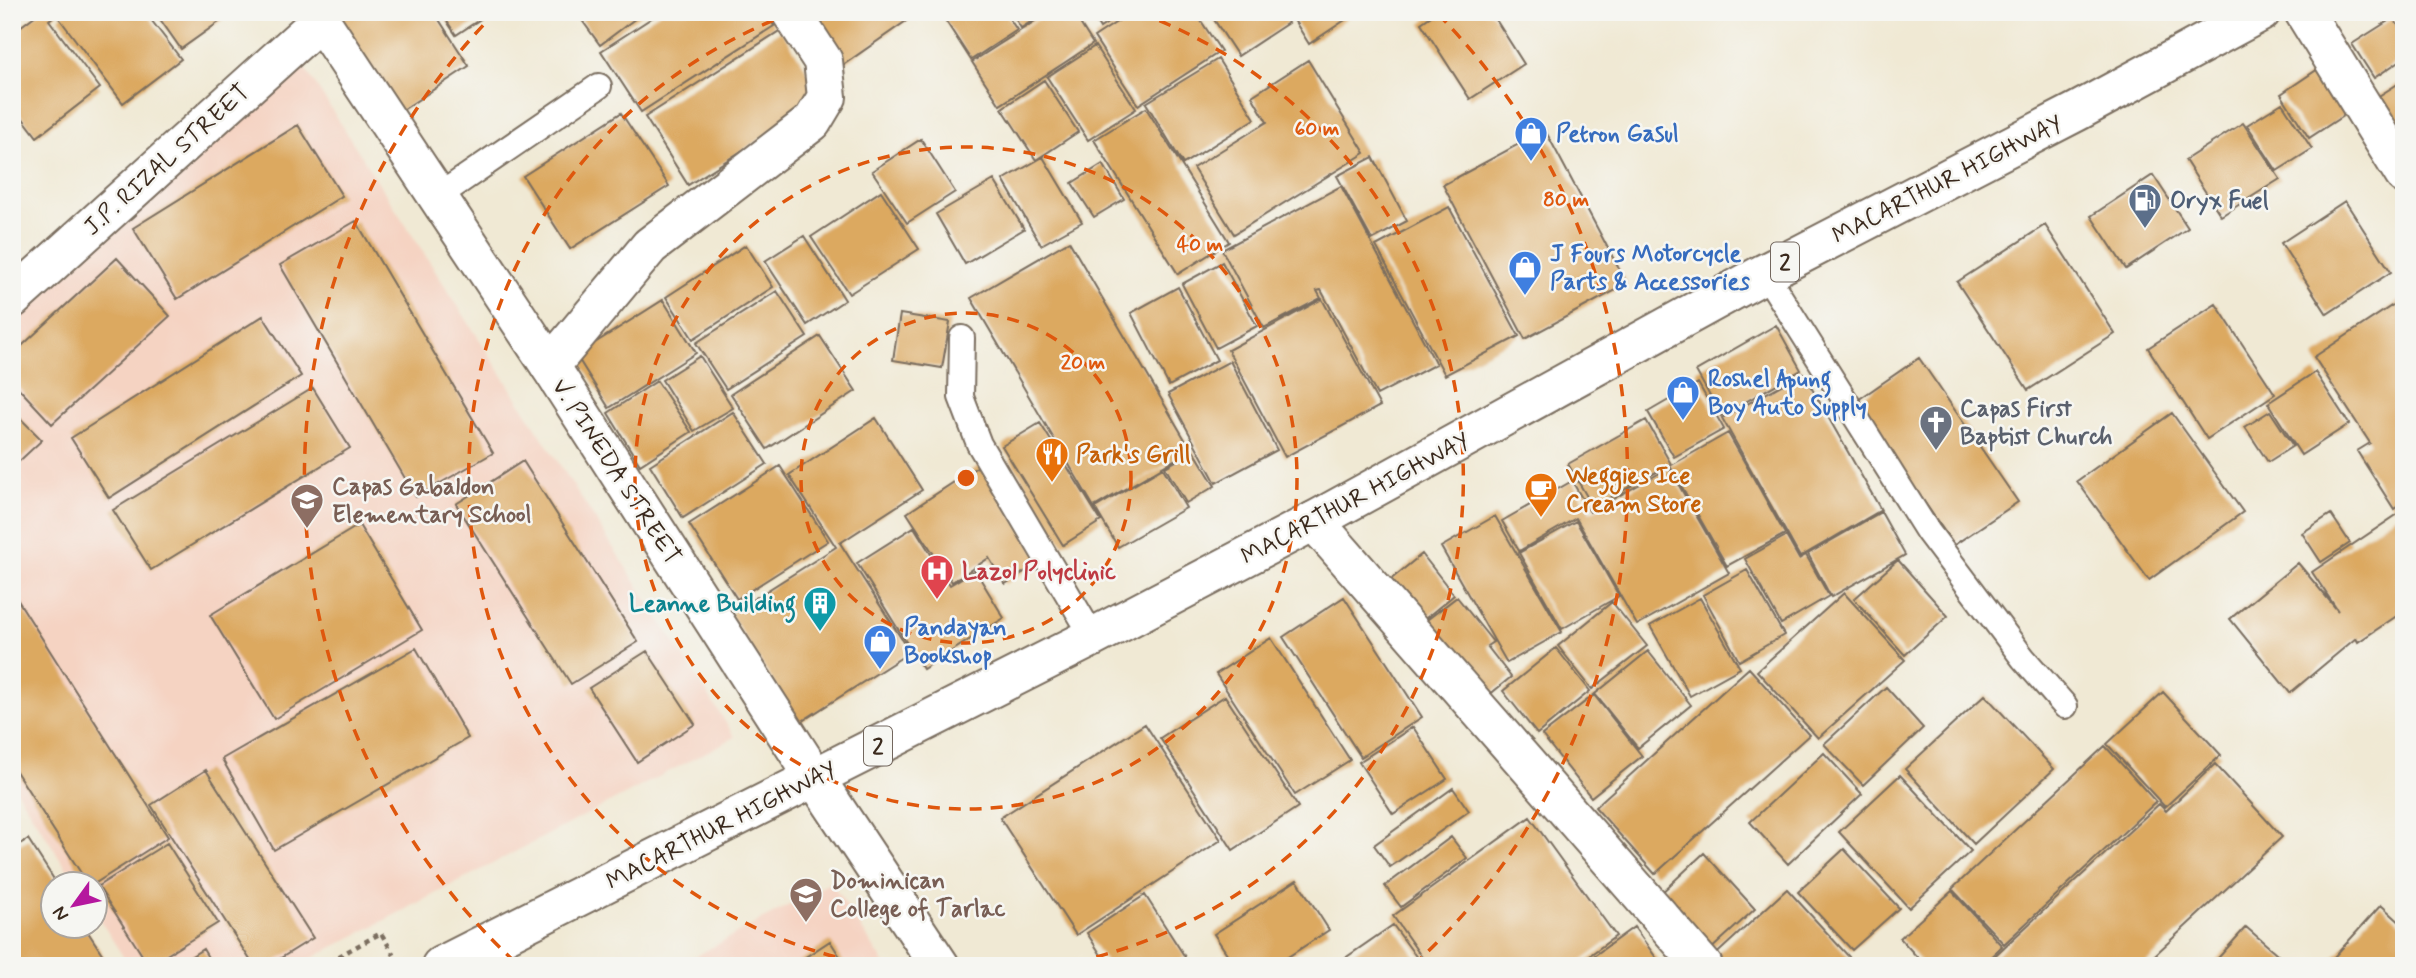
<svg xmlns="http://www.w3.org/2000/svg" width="2416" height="978" font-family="Mynerve,sans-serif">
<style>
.built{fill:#f5d3c2}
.building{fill:#dca961}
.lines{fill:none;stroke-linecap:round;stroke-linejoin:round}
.lane-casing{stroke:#7a6d5e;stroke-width:28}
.street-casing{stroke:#7a6d5e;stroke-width:42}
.secondary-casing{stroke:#7a6d5e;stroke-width:42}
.primary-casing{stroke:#7a6d5e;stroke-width:42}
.highway-casing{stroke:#7a6d5e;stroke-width:42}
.path{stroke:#7a6d5e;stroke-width:4.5;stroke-dasharray:5 5;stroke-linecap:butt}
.lane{stroke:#fff;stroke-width:24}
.street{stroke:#fff;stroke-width:38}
.secondary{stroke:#fff;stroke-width:38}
.primary{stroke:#fff;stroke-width:38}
.highway{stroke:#fff;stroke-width:38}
.ring{fill:none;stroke:#df570d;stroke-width:3.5;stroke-dasharray:12 9}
.labels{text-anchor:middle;stroke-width:5;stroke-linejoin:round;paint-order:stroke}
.shield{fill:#f6f6f2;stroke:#73675e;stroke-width:2}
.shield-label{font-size:23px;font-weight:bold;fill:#3b2a1e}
.shop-label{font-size:24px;font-weight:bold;fill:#366cbe;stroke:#f6f6f2;text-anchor:start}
.street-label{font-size:24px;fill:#3b2a1e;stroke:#f6f6f2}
.service-label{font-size:24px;font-weight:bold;fill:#4e5e75;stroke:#f6f6f2;text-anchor:start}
.worship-label{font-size:24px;font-weight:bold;fill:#5b616d;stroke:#f6f6f2;text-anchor:start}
.food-label{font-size:24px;font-weight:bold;fill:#c56008;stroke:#f6f6f2;text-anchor:start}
.education-label{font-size:24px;font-weight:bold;fill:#785e54;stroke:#f6f6f2;text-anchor:start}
.health-label{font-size:24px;font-weight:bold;fill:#be3a42;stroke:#f6f6f2;text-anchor:start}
.culture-label{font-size:24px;font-weight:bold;fill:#0d838f;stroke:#f6f6f2;text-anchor:end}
.centre{fill:#df570d;stroke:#f6f6f2;stroke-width:3.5}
.ring-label{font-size:21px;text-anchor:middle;font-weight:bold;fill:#df570d;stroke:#f6f6f2;stroke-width:5;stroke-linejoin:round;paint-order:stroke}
</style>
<rect width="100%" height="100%" fill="#f6f6f2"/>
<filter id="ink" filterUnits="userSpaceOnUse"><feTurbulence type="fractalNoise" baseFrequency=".0143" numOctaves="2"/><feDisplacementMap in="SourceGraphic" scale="14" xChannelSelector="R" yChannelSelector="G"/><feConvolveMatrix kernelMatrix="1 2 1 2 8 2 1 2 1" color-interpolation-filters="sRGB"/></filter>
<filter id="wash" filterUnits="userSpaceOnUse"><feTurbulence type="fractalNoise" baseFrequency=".00686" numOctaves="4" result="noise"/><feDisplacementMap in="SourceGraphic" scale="28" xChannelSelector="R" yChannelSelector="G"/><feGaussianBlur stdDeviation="1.57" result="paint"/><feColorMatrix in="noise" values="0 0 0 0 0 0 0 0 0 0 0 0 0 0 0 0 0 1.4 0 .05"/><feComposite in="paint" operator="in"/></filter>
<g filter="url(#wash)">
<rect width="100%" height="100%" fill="#f0e9d4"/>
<path class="built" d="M299,59L735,737L297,966H129L95,912L94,884L76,883L12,784V323Z
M831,882L886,966H678Z"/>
<g id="blocks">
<path class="building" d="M40,12H59L49,20L100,88L37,137L12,104V33Z
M66,12H145L181,59L123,103L59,18Z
M155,12H233L181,49Z
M332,12H434L469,66L398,113Z
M441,12H491L456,35Z
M576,12H644L600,45Z
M661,12H765L774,26L641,112L601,51Z
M806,12H919L843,65Z
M940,12H1005L1017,30L971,60Z
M1011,12H1046L1021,28Z
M1049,12H1073L1093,44L1000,105L972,62Z
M1090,12H1124L1100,28Z
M1132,12H1195L1221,51L1138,105L1094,37Z
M1216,12H1281L1288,23L1238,56L1211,15Z
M1289,12H1357L1309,44Z
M1437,12H1491L1524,64L1470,99L1421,23Z
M2393,18L2404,34V58L2374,78L2352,44Z
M781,30L825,98L688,185L645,117Z
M1095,46L1136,109L1088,140L1047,77Z
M1218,59L1255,119L1183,164L1146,103Z
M1308,60L1365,153L1234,234L1193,168L1267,122L1252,96Z
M2324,65L2352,110L2309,138L2281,94Z
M1044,80L1078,132L1036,160L1002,108Z
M2404,80V169L2363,106Z
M2282,103L2312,149L2277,171L2247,125Z
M1146,108L1229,242L1178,274L1094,140Z
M621,113L669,186L570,249L523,176Z
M2243,123L2280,179L2221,216L2185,160Z
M298,125L342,196L177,299L133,228Z
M1545,130L1627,284L1525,339L1443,185Z
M921,139L955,192L907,223L872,171Z
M1043,157L1082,222L1041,245L1003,180Z
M1373,157L1407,221L1372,240L1337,176Z
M1103,164L1124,199L1094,217L1072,183Z
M2153,175L2188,228L2126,269L2091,216Z
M994,180L1024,229L965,264L936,214Z
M1341,186L1436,364L1377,395L1321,290L1317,291L1321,298L1264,328L1222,250Z
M881,191L919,249L849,294L811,237Z
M2345,201L2391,272L2327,314L2281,243Z
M1449,207L1519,336L1445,375L1376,246Z
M356,221L493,453L416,497L280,265Z
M2045,225L2115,334L2028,390L1957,282Z
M804,236L845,300L807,325L765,261Z
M1069,241L1191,450L1094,507L971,298Z
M746,245L773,287L693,339L666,297Z
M117,258L170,316L52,424L12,381V355Z
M1222,262L1257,326L1216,348L1182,284Z
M1178,287L1217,360L1169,386L1131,313Z
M777,291L807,337L726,389L696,343Z
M1322,299L1380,406L1285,457L1228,350Z
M2402,299L2404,302V502L2394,509L2357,451L2370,443L2314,357Z
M663,300L696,353L609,408L576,355Z
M2216,304L2275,394L2207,439L2148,348Z
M900,314L950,322L942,368L893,360Z
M263,316L301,376L109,498L71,438Z
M1776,325L1801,370L1721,416L1696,371Z
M820,336L856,391L767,449L731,394Z
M700,356L733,408L694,431L662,380Z
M1919,358L2018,502L1954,545L1855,402Z
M1230,361L1277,450L1216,483L1168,394Z
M2315,372L2349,424L2301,455L2268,403Z
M1803,373L1881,510L1800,557L1722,418Z
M657,381L691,432L640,465L608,413Z
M1698,383L1724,429L1674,457L1648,412Z
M313,388L350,448L151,570L113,510Z
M12,410L42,440L12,468Z
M2270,411L2293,446L2268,462L2245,427Z
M733,412L767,464L683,518L650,465Z
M2172,413L2243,512L2149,580L2077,481Z
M876,418L922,490L840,543L910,652L799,723L730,614L836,547L789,475Z
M1646,420L1671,464L1593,507L1568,464Z
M1040,423L1101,521L1063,545L1002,446Z
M1728,433L1785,534L1727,566L1670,466Z
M1194,451L1215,486L1186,503L1165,467Z
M523,461L638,642L571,684L456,504Z
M980,465L1042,561L1005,584L989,558L952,582L907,513Z
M780,466L828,541L737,599L689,524Z
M1163,468L1186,508L1118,547L1095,508Z
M1669,468L1729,573L1637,625L1576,518L1519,551L1502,521L1572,481L1590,512Z
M2404,510V611L2358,642L2356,638L2290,693L2230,619L2298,563L2338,611L2312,572Z
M1881,512L1905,555L1831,597L1808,554Z
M2331,514L2350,543L2321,562L2302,533Z
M1495,516L1562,632L1507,663L1441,547Z
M1576,521L1619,596L1562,629L1519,553Z
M359,525L422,630L274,719L210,615Z
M914,527L950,585L975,570L1004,618L923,669L857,563Z
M1786,536L1799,559L1806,555L1829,596L1781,624L1745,559Z
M1422,554L1454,595L1421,622L1389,581Z
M1898,560L1948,616L1905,655L1854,599Z
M1747,570L1784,635L1739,661L1703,595Z
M12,591L168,837L94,884H88L12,765Z
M1844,593L1905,660L1818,738L1757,671Z
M1344,597L1422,717L1361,757L1283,637Z
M1457,597L1493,642L1487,646L1511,677L1483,700L1423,623Z
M1700,598L1740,668L1690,696L1650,626Z
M1612,602L1647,646L1592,689L1558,646Z
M1271,638L1350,760L1295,795L1216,674Z
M416,648L468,738L274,850L222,759Z
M1556,648L1590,691L1537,734L1503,691Z
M647,651L695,724L637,762L589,688Z
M1648,651L1691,705L1638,748L1595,694Z
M1749,668L1809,735L1655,874L1595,807Z
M1886,687L1923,728L1863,785L1824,744Z
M2163,692L2221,755L2165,807L2107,744Z
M1594,695L1642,756L1591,797L1542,735Z
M1985,695L2054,769L1974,844L1905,769Z
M1225,696L1298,807L1233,850L1160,738Z
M1145,724L1221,840L1076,935L1000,818Z
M1413,727L1447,779L1393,814L1359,762Z
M2105,746L2156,802L2004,944L1952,889Z
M1824,753L1862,794L1788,864L1750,822Z
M2215,764L2282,837L2143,966H1992L1988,962L2159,804L2166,811Z
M206,770L313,938L268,966H254L151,805Z
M1900,775L1971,851L1909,908L1839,832Z
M1453,788L1469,811L1390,867L1374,845Z
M1530,817L1616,936L1575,966H1428L1393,916Z
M1451,837L1467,858L1401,907L1385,886Z
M28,839L57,884H52V926H84L110,966H12V849Z
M167,843L218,923L149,966L98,886Z
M1844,849L1899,908L1852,950L1798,892Z
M1704,853L1755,909L1709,951L1658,896Z
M1297,880L1329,930L1274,966H1235L1214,934Z
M1787,889L1850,958L1842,966H1715L1710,960Z
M1952,891L2002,946L1981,966H1925L1900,938Z
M1145,895L1185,957L1171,966H1108L1087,933Z
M2381,905L2404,926V966H2326Z
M1393,925L1423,966H1340L1338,963Z
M1634,927L1662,966H1580Z
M2246,927L2291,966H2211Z
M830,941L846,966H792Z
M203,949L213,966H176Z"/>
</g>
</g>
<g filter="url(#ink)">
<use href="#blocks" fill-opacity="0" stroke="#7a6d5e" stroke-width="2"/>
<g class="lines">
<defs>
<path id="lane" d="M437,197L599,86
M1765,273L1928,532L2023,658L2065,706
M962,338L961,397L979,444L1093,637"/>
<path id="street" d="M2304,12L2404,174
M12,299L321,20
M550,366L650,246L812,122L827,97L823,61L791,12
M1314,521L1703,966"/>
<path id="secondary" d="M315,12L550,366L815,778"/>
<path id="primary" d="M815,778L940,966"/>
<path id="highway" d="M441,966L1093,637L1314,521L1765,273L2078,111L2261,12"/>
</defs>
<use href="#lane" class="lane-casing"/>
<use href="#street" class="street-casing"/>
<use href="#secondary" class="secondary-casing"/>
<use href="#primary" class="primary-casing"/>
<use href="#highway" class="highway-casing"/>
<path class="path" d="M321,966L381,933L394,955"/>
<use href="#lane" class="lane"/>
<use href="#street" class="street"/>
<use href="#secondary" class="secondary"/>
<use href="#primary" class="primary"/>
<use href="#highway" class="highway"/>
</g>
</g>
<g class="ring">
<circle cx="966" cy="478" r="165"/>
<circle cx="966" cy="478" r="331"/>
<path d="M876 966A496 496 0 0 1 792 13M1140 13A496 496 0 0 1 1056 966"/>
<path d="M515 962A662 662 0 0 1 494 14M1438 14A662 662 0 0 1 1417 962"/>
</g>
<defs>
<symbol id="shop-pin" viewBox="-11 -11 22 30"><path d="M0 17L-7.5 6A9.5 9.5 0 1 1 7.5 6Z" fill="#3f7fe0" stroke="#f6f6f2"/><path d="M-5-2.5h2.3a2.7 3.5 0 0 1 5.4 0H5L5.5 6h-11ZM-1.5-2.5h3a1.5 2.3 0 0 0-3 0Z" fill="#fff"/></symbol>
<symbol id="fuel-pin" viewBox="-11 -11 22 30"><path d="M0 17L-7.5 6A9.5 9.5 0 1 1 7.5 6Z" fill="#5c6f8a" stroke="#f6f6f2"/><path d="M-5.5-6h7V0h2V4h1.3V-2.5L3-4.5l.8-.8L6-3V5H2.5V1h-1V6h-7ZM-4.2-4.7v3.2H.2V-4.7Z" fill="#fff"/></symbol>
<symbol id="church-pin" viewBox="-11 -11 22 30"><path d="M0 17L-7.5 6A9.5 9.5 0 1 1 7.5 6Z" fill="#6b7280" stroke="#f6f6f2"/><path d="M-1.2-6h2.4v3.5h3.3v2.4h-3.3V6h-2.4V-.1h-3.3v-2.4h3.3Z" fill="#fff"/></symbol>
<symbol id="restaurant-pin" viewBox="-11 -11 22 30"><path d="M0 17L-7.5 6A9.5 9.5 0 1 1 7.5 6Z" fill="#e8710a" stroke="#f6f6f2"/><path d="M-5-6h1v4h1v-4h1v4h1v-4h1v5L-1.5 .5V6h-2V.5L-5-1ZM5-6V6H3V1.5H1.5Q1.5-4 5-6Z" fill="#fff"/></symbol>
<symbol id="cafe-pin" viewBox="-11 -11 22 30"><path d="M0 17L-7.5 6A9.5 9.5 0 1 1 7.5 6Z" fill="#e8710a" stroke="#f6f6f2"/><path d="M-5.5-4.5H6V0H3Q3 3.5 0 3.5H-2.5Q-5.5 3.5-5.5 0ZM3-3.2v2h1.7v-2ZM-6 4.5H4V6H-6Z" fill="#fff"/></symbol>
<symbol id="school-pin" viewBox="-11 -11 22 30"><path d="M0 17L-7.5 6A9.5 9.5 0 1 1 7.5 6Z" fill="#8d6e63" stroke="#f6f6f2"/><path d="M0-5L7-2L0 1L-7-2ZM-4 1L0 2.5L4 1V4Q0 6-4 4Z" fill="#fff"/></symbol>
<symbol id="hospital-pin" viewBox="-11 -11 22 30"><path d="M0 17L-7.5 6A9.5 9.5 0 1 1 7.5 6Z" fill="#e0444e" stroke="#f6f6f2"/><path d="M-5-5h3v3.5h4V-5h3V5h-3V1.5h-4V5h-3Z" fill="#fff"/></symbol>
<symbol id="building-pin" viewBox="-11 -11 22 30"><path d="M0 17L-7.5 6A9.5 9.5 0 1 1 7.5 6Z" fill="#0f9aa8" stroke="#f6f6f2"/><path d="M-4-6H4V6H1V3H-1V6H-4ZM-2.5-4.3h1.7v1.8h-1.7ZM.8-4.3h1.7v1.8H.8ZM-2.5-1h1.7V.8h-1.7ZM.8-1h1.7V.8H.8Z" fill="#fff"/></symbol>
<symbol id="university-pin" viewBox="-11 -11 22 30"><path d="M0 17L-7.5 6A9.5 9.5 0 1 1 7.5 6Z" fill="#8d6e63" stroke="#f6f6f2"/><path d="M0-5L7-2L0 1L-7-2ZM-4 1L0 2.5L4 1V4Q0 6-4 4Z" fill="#fff"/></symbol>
</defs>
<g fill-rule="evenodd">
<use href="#shop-pin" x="1512" y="114" width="38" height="52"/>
<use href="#fuel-pin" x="2126" y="181" width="38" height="52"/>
<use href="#shop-pin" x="1506" y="248" width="38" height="52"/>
<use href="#shop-pin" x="1664" y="373" width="38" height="52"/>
<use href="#church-pin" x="1917" y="403" width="38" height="52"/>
<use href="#restaurant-pin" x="1033" y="435" width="38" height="52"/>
<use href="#cafe-pin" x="1522" y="470" width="38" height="52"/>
<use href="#school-pin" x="288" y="481" width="38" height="52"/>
<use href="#hospital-pin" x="918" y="552" width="38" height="52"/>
<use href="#building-pin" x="801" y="584" width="38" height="52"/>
<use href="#shop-pin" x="861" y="622" width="38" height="52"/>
<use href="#university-pin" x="787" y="875" width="38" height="52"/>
</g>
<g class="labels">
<g class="shield">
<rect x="1771" y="242.5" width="28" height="39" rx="5"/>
<rect x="864" y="726.5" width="28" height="39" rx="5"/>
</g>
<g class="shield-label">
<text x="1785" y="270">2</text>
<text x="878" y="754">2</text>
</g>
<g class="shop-label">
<text x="1556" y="141">Petron Gasul</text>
<text x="1550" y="261">J Fours Motorcycle<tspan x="1550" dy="28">Parts &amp; Accessories</tspan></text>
<text x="1708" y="386">Roshel Apung<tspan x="1708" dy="28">Boy Auto Supply</tspan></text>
<text x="904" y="635">Pandayan<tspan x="904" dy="28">Bookshop</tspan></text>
</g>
<g class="street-label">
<text transform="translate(166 159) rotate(-42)" y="8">J.P. RIZAL STREET</text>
<text transform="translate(1947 179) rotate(-27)" y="8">MACARTHUR HIGHWAY</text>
<text transform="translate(617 471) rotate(57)" y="8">V. PINEDA STREET</text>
<text transform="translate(1355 498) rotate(-28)" y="8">MACARTHUR HIGHWAY</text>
<text transform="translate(721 825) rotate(-27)" y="8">MACARTHUR HIGHWAY</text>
</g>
<g class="service-label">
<text x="2170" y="208">Oryx Fuel</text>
</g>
<g class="worship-label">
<text x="1960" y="416">Capas First<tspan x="1960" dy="28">Baptist Church</tspan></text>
</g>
<g class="food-label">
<text x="1076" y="462">Park's Grill</text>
<text x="1566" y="483">Weggies Ice<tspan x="1566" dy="28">Cream Store</tspan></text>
</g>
<g class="education-label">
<text x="332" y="494">Capas Gabaldon<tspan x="332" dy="28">Elementary School</tspan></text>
<text x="830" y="888">Dominican<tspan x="830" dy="28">College of Tarlac</tspan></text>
</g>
<g class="health-label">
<text x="962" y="579">Lazol Polyclinic</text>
</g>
<g class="culture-label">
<text x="796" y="611">Leanne Building</text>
</g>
</g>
<circle cx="966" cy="478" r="10" class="centre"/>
<g class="ring-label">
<text x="1317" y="135">60 m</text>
<text x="1566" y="206">80 m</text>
<text x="1200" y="251">40 m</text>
<text x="1083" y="369">20 m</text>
</g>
<rect width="2416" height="978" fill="none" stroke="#f6f6f2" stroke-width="42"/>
<g transform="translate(74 905) rotate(237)"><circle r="33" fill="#f6f6f2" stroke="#aba49d" stroke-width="2"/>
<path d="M0-5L12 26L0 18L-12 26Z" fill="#b5179e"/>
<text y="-10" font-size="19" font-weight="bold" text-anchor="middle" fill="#3b2a1e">N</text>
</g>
</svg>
